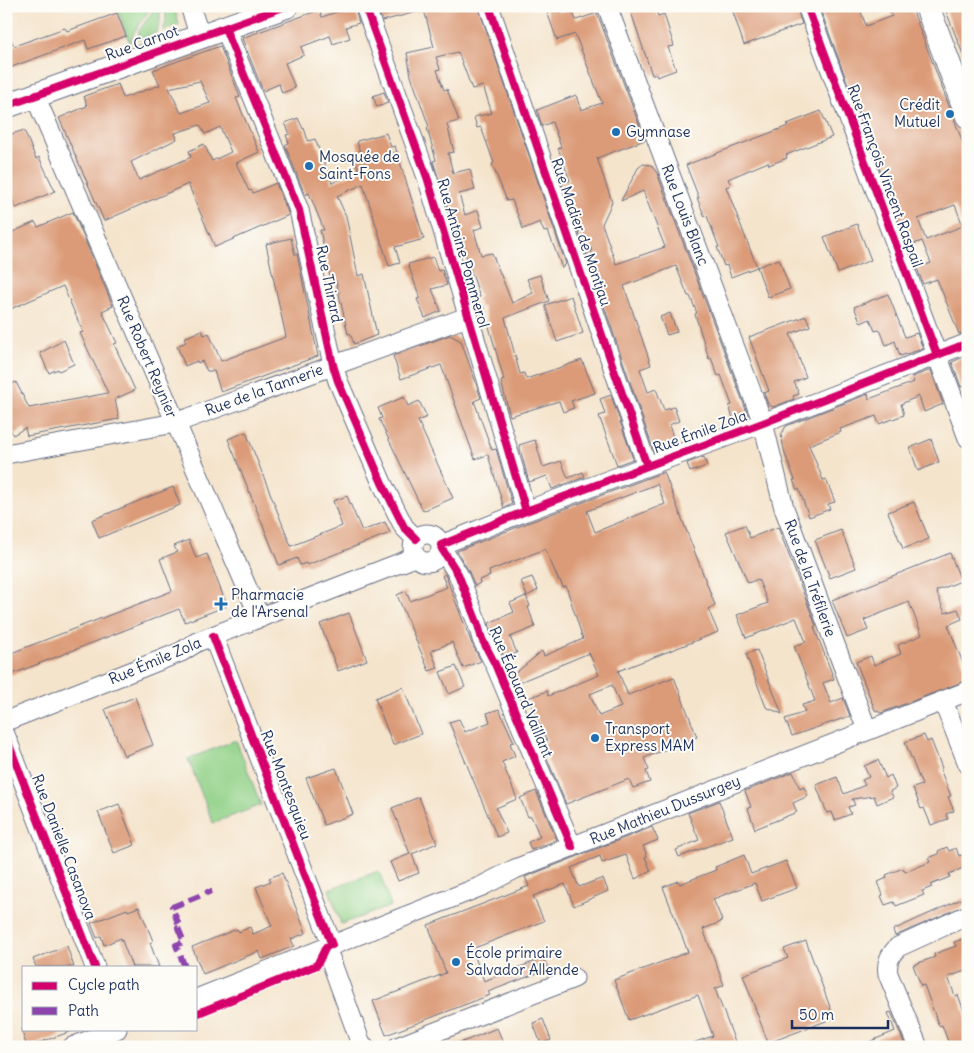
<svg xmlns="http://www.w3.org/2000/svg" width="974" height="1053" font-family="Delius,sans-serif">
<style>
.green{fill:#93d289;stroke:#578074}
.building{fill:#db9b78;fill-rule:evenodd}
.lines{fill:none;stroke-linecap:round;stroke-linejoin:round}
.minor-casing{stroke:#676e84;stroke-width:21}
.major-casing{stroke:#676e84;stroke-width:26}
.minor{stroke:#fff;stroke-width:19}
.major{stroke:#fff;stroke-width:24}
.quiet{stroke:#8e44ad;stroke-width:6;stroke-dasharray:12 6;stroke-linecap:butt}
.cycleway-casing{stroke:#fdfcf7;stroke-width:11}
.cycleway{stroke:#d6006c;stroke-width:8}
.poi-dot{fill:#1f6fb2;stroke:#fdfcf7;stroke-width:2}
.labels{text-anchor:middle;stroke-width:4;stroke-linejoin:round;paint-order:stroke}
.street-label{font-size:15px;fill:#1b2f5e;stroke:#fdfcf7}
.poi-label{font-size:15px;fill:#1b2f5e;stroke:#fdfcf7;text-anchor:start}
</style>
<rect width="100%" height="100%" fill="#fdfcf7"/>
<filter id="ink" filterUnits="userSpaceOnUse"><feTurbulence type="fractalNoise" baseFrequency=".02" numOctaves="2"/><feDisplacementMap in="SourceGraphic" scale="10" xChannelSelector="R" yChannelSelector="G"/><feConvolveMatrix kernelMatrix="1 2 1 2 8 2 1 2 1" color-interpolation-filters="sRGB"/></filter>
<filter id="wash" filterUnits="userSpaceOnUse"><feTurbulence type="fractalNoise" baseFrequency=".0096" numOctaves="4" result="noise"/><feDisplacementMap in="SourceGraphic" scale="20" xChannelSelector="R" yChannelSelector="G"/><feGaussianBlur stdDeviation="1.12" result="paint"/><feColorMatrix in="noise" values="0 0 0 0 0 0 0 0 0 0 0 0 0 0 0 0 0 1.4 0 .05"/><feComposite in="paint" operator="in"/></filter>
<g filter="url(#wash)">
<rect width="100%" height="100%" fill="#f4e4cc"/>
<path class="green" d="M116,6H152L134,32L130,43Z
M156,6H160V22L157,32L138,40L139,31Z
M165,6H174L179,25L163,31L166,21Z
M236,740L261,805L213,823L188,759Z
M379,871L391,906L341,924L329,889Z"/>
<g id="blocks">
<path class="building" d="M354,6L359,23L346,27L350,38L333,44L330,36L301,47L304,55L285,63L295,88L282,93L279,84L263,91L242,38L319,10L322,17Z
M377,6H478L566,264L562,268L548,231L544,232L540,222L523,229L512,200L507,201L492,164L494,163L481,127L477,128L474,117L492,113L483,86L472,89L458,52L436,57L440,69L437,70L444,90L447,89L459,121L447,124L454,152L448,153L453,173L470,169L475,190L459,194L465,215L478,210L483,227L474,230L481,255L492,253L512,303L533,293L527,279L540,275L549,301L505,318L520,374L524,373L526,379L582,360L595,393L571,401L574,408L563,412L559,401L510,416L501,381L504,380L488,323L483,306L480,307L477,298L480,297L465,253L462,254L458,241L433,161L436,160L427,128L429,127L411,76L407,53L434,47L424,10L382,21Z
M545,6H557L559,12L571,8L576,20L597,13L645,140L597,158L612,202L602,224L616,264L665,247L643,191L621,201L638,168L643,164L651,165L657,173L748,415L734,422L729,406L732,405L721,375L718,376L711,358L709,359L695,314L697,313L690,296H688L676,266L624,286L651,365L640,369L648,392L656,389L664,410L674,407L679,421L669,425L675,443L654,452L601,297L602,293L598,288L595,279L591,248L587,256L562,184L570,181L558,148L561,147L552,122L542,126L537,110L576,95L581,110L602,103L575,34L557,40Z
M629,6H655L658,16L664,14L674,46L668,47L676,70L657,77L656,73L652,75Z
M731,6H796L802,24L744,45Z
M819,6H859L866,26L892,16L888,6H911L968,156V236L963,226L968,240V331L959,334L937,279L923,284L917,268L931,263L922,241L908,246ZM955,205L963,226L926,240L918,219Z
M944,6H962L968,23V67Z
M117,13L126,36L88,49L85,40L9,68L6,62V28L14,46L65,28L67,31Z
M220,46L240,97L236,98L259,152L236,163L249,191L251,190L253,193L276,183L289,215L215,247L188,184L104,221L59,118L87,106L84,96L118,84L123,98L160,85L153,70ZM200,81L210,103L181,113L169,88ZM200,125L205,134L220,127L231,152L212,161L204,144L189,151L191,157L139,180L131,162L177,139L175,133Z
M384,92L388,103L377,107L373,96Z
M821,111L832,137L786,155L787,158L769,165L768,162L728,179L731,185L726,187L757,267L731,277L727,265L724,266L717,247H719L707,216L705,217L697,198H699L686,165L788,126L787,124Z
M298,118L303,129L304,128L308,141L315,139L332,183L359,171L355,159L361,157L357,141L386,133L391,147L395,146L424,239L395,247L400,263L389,266L363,184L337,196L346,216L358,276L364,274L377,335L354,344L350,333L348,334L336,281H331L320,230H324L309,193L305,195L285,145L289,143L286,135L290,134L285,123Z
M24,130L36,159L39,157L55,191L16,208L6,187V136Z
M73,212L113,306L102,311L117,343L114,344L135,390L115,399L119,419L27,436L25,428L13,435L6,421V386L16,382L29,408L108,393L80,333L83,332L63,286L6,311V235L35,222L38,227Z
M857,224L871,260L838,273L824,237Z
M291,238L295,255L297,254L318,356L221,392L214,371H207L202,361L198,363L197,361L185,366L177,346L186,342L184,338L202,330L204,335L209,333L221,361L286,337L266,244Z
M433,257L438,271L442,270L447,285L432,289L441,311L425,318L417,299L420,298L408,264Z
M779,259L790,289L768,297L757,267Z
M888,294L905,337L917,333L923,349L900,356L895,341L886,345L881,332L879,330L875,331L870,319L861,323L854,307Z
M571,296L583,333L557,342L545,305Z
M670,313L677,332L667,335L660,317Z
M806,316L810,326L790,334L806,377L794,382L799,394L793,396L794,399L773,407L768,404L764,393L769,391L749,337Z
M450,335L461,341L475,380L481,398L474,401L492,450L496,449L512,504L504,508L488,455L475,459L441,365L401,379L393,356Z
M64,340L74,364L59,371L58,369L49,373L40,353Z
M968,355V385L961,387L952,362Z
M931,370L943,404L924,412L919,396L901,404L904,415L879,424L876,416L840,429L841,432L809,445L823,480L826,479L835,502L828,504L830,509L809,517L799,489L797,490L793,480H795L785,454L781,435L786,426L868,394L869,399L914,382L912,377Z
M611,395L633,459L617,465L599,416L605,414L600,399Z
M404,397L408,406L419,401L427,417L418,421L453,498L423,511L379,419L382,418L378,408Z
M246,432L291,546L342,526L333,501L347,496L362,531L385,522L390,533L307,565L306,563L300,565L297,558L279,565L228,439Z
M931,439L939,462L918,471L910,448Z
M535,440L543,467L561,461L568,478L583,472L585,477L552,489L547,476L529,482L519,445Z
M704,457L707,466L690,472L687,463Z
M664,472L715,605L708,609L718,632L618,671L628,695L674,677L697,737L644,758L649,770L646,771L650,782L633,788L629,779L566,804L541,744L547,741L528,698L547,691L548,696L599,675L589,653L515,684L512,676L542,651L544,656L583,639L566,586L563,587L560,580L559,581L545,549L489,571L490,576L479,580L480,583L475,586L468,570L457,551L530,522ZM657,484L665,504L595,532L587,511ZM612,685L621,707L599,716L590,694Z
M173,487L180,505L99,538L92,520Z
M914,502L929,539L903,549L888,512Z
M745,525L750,538L778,527L816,626L814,627L834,679L823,683L831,703L843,698L850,716L792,736L785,719L805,712L802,705L815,701L794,646L806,642L796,618L746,638L737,615L768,603L758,579L748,583L726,532Z
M841,530L856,568L830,578L815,540Z
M189,540L196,558L207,554L227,606L185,622L179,609L10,675L6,664V655L172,591L160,559L177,552L174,546Z
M950,553L961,581L936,591L945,613L958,609L962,619L948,625L968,676V680L881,713L875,710L856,662L871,656L874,665L901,654L898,645L922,635L909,602L864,620L868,630L847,638L832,600Z
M445,574L472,644L481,661L463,668L452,642L431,651L438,668L429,671L397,595L406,591L410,601L447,587L442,576Z
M532,577L538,590L527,596L521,581Z
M526,596L530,606L528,607L535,627L510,637L517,653L505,658L492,635L489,623L514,612L510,603Z
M349,613L367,660L338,671L320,624Z
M757,650L782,714L766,707L746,654Z
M456,666L465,687L449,694L440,672Z
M403,687L421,734L393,745L375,698Z
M135,697L153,745L124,756L105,709Z
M499,709L514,742L510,743L515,756L502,762L517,799L496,808L507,833L497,837L449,722L459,719L465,732L490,722L487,713Z
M924,735L927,742L931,740L942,768L940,769L951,796L948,797L954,811L946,814L948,819L931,825L924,808L921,809L913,788L922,785L905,742Z
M878,760L886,778L891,775L896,788L890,791L893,797L877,804L874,796L852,799L855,805L848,807L851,814L835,820L832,812L827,813L816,785L837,777L844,794L865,785L862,780L869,777L864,766Z
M336,768L353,814L324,825L306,778Z
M793,772L800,789L804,787L808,796L793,803L797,812L755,829L748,808L751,807L745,791Z
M536,791L557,840L531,850L528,842L540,837L531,816L528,817L520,798Z
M419,797L437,843L412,854L419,873L398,881L390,862L410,854L392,808Z
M719,801L733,837L679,857L676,850L699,840L688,813Z
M119,804L135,845L114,853L98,812Z
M652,827L658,840L643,846L647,856L645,857L651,871L635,879L626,855L602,863L600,856L571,868L579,887L603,878L608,891L574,906L565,884L533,896L544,921L472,949L484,981L543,958L548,969L488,992L490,995L386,1035L373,1001L446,973L428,925L529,886L525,877Z
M947,847L949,851L956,848L959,856L968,853V866L949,874L950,877L930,885L932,887L922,891L924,895L896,906L894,902L885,905L881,896L883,895L878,882L887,878L886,875L903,868L905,872L930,862L928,858L939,854L938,851Z
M744,855L751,874L786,861L797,888L762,901L755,883L713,899L722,920H720L721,922L703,929L724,985L715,989L737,1047H688L687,1045L713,1036L698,995L629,1020L614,980L688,952L663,887L678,881L680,884L716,870L715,867Z
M282,873L306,933L291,939L294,946L262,959L259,951L203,974L192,947L237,929L239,932L250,927L253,934L272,926L256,887L271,881L269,878Z
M968,896V904L895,936L893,930Z
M139,907L153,941L150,943L159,967H132L121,938L104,945L101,936L97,938L91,923L127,909L128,911Z
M968,937V970L948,977L955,996L958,995L968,1022V1047H950L942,1025L939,1026L924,985L921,986L913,965L935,957L934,954L956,946L954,942Z
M806,941L834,1018L768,1043L743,975L788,958L784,949Z
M67,946L74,967H36L33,959Z
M891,1012L906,1047H857L895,1031L888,1013Z
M543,1019L551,1040L541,1044L533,1023Z
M497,1028L503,1042L489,1047H450Z
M21,1029H71L72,1031L27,1047Z"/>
</g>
</g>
<g filter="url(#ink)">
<use href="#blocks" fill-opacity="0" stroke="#676e84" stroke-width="1"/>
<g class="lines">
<defs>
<path id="minor" d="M190,6L200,37
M365,6L428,180L526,511
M489,6L647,466
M607,6L763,423L784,508L867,730
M807,6L968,438
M225,28L299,210L333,365L338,381L382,483L404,527L416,539
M35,96L260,618
M6,454L175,423L467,317
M413 548a14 14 0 1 1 28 0a14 14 0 1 1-28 0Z
M441,545L526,511L763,423L968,343
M442,549L458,574L478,625L482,639L495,664L572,847
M213,636L332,945
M943,701L968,764
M6,721L181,652L197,642L405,561L415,556
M6,737L95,967
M326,947L361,1044L365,1047
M196,999L482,886L515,869L968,691
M72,1047L117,1029
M397,1047L574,978
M918,1047L888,974C886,962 890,955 898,947L968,915"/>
<path id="major" d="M927,6L968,116
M6,106L286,6"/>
</defs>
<use href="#minor" class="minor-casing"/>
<use href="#major" class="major-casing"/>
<use href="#minor" class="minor"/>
<use href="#major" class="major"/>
<path class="quiet" d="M185,967L176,945L184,942L178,928H180L172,907L209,892V889"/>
<defs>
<path id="cycleway" d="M365,6L428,180L526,511
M489,6L647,466
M807,6L937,355
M225,28L299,210L333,365L338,381L382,483L404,527L416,539
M6,106L286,6
M441,545L526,511L763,423L968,343
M442,549L458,574L478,625L482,639L495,664L572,847
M213,636L332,945
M6,737L95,967
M196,1014L317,965L326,947"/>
</defs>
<use href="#cycleway" class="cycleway-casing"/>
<use href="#cycleway" class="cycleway"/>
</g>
</g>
<g class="poi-dot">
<circle cx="950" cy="114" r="5"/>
<circle cx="616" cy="132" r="5"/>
<circle cx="309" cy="166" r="5"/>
<path d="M218.5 596.5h5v5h5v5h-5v5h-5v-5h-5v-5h5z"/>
<circle cx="595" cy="738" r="5"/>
<circle cx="456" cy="962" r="5"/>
</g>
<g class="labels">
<g class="street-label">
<text transform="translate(142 43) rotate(-20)" y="5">Rue Carnot</text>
<text transform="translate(885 176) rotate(70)" y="5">Rue François Vincent Raspail</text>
<text transform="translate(685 215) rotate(69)" y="5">Rue Louis Blanc</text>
<text transform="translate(581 232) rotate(71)" y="5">Rue Madier de Montjau</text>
<text transform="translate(463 253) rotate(74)" y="5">Rue Antoine Pommerol</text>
<text transform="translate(329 284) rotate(78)" y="5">Rue Thirard</text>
<text transform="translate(147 357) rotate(67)" y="5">Rue Robert Reynier</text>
<text transform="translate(264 390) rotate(-20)" y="5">Rue de la Tannerie</text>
<text transform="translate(700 432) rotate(-20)" y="5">Rue Émile Zola</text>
<text transform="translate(810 578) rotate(70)" y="5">Rue de la Tréfilerie</text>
<text transform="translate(155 661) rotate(-23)" y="5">Rue Émile Zola</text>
<text transform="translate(521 692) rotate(67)" y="5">Rue Édouard Vaillant</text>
<text transform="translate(286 785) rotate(69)" y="5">Rue Montesquieu</text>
<text transform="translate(665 810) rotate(-22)" y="5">Rue Mathieu Dussurgey</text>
<text transform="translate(64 847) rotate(69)" y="5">Rue Danielle Casanova</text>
</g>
<g class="poi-label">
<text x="940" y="110" text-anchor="end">Crédit<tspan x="940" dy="17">Mutuel</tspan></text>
<text x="626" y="137">Gymnase</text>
<text x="319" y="162">Mosquée de<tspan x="319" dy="17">Saint-Fons</tspan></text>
<text x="231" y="600">Pharmacie<tspan x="231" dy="17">de l'Arsenal</tspan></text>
<text x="605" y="734">Transport<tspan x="605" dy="17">Express MAM</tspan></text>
<text x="466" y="958">École primaire<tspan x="466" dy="17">Salvador Allende</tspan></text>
</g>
</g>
<rect width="974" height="1053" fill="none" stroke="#fdfcf7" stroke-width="25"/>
<rect x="22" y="966" width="175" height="65" fill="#fdfcf7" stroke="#a3aaba"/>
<rect x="32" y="982" width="25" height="8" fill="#d6006c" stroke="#a3aaba"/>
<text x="68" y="990" font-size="15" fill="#1b2f5e">Cycle path</text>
<rect x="32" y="1007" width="25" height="8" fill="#8e44ad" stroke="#a3aaba"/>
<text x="68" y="1016" font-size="15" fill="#1b2f5e">Path</text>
<path d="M792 1020v8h96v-8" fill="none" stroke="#1b2f5e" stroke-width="2.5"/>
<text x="799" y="1020" font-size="15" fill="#1b2f5e" stroke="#fdfcf7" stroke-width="4" paint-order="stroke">50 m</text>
</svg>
